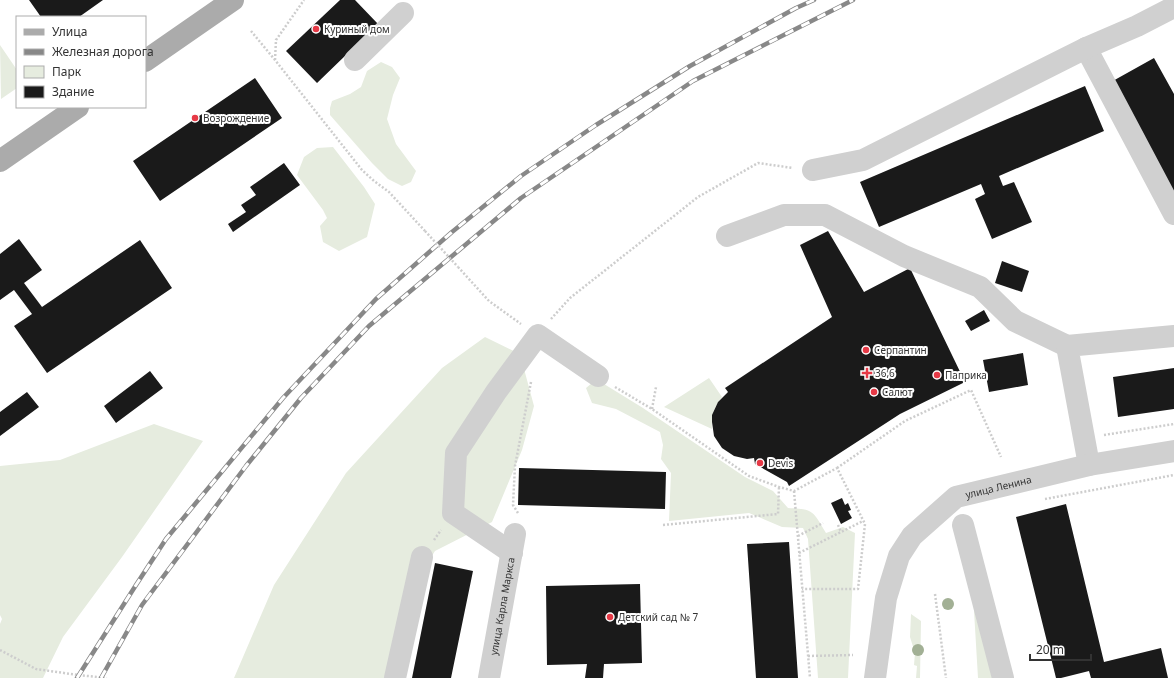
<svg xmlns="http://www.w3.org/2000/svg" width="1174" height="678" font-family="'Noto Sans',sans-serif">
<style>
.green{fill:#e6ecdf}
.building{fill:#1a1a1a}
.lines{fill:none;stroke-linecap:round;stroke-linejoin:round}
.path{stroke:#cdcdcd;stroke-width:2.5;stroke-dasharray:2 2;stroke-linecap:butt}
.minor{stroke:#d0d0d0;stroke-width:22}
.major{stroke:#ababab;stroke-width:22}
.rail-casing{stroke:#888;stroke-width:4.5}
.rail{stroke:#fff;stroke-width:3;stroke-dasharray:9;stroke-linecap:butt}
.path-bridge{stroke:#cdcdcd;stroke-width:2.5;stroke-dasharray:2 2;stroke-linecap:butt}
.tree{fill:#a2b095}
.poi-dot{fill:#e63946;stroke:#fff;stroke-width:1.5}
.labels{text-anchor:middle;stroke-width:4;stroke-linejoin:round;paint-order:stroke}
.poi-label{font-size:10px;fill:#333;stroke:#fff;text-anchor:start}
.street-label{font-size:10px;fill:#333;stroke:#fff}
</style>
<rect width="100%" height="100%" fill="#fff"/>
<path class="green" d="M0,45L17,70V88L1,99Z
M381,62L392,67L400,78L393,95L387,119L396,144L416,171L411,182L402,186L388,179L372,163L330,115V108L332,101L350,94L361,87L367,71Z
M333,147L364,187L375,204L367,237L339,251L323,242L320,226L327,218L323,210L297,175L304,157L317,148Z
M485,337L520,354L534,406L522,450L492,522L435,551L407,595L389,678H234L274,585L346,473L442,368Z
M709,378L722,397C714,407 711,416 712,429L664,407Z
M592,383L604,384L643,408L745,477L773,491L788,508C814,509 813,511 826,533L843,527L855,533L848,678H818L808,539L803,528L782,527L749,513L669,521L671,473L661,459L663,445L660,432L616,409L592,403L586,388Z
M154,424L203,441L122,557L63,637L43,678H0V624L2,619L0,615V466L60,460Z
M973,594L993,678H978Z
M911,614L921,621L920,678H916L917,666L914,665L915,653L910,637Z"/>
<path class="building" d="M29,0H103L79,17H41Z
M340,0H355L378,24L317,83L286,51Z
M1154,58L1174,94V196L1111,82Z
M255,78L282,118L160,201L133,161Z
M1085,86L1104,131L999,176L1003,186L1014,182L1032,222L992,239L975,199L985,194L981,184L879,227L860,182Z
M284,163L300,185L233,232L228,224L246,212L241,205L256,195L250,187Z
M828,231L864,292L910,268L965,382L900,414L789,486L787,482L755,464L754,458L747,459L734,456L722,448L714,436L712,422V415L718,402L728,392L725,388L832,317L800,245Z
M19,239L42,270L24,283L42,307L140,240L172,288L47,373L14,326L32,314L14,290L0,300V254Z
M1002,261L1029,271L1022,292L995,283Z
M984,310L990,321L971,331L965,321Z
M1023,353L1028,385L989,392L983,360Z
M1174,368V409L1118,417L1113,377Z
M150,371L163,388L116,423L104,406Z
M27,392L39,407L0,436V412Z
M519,468L666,472L665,509L518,505Z
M842,498L845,505L848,503L851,510L848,511L852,518L841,524L831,503Z
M1066,504L1104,662L1161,648L1168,678H1091L1089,671L1061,678H1056L1016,517Z
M789,542L798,678H756L747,544Z
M435,563L473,571L451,678H412Z
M640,584L642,663L604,664L603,678H585L587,664L547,665L546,586Z"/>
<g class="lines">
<path class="path" d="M251,31L275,60L362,170L374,181L389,192L425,231
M275,60L276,40L304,0
M458,267L489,301L521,324
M551,319L570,298L698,197L758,163L793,168
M615,387L652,409L749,476L779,487L794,491L837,468L865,524L858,589H802
M652,409L656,387
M1104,435L1174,424
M837,468L905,421L971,390L1001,457
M794,491L810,678
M1045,499L1174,475
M518,513L513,505L515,466L531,382
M663,525L778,514L779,487
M838,525L841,532
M798,536L823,523
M434,540L441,530
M799,553L863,521
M935,594L946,678
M0,650L36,669L78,675L107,678
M808,656L853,655"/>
<g class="minor">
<path d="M1086,48L1174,214"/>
<path d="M355,60L403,13"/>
<path d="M813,170L863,160L1086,48L1137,26L1174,7"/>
<path d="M727,236L784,215H825L904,256L980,287L1015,321L1067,346"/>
<path d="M1089,465L1067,346L1174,336"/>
<path d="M963,525L1003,678"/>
<path d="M512,553L453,513L456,453L496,392L538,335L598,376"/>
<path d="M395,678L422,557"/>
<path id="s1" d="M489,678L515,534"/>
<path id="s2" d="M875,678L886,598L899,556L912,536L956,497L1089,465L1174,451"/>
</g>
<path class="major" d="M145,61L233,0
M0,161L78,107"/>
<defs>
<path id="rail" d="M77,678L136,585L166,539L283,398L376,299L452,232L521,176L596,125L690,66L796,8L814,0
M101,678L142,605L246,466L301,398L369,326L521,198L693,81L853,0"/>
</defs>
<use href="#rail" class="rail-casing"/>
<use href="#rail" class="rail"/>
<path class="path-bridge" d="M425,231L458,267"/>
</g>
<g class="tree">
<circle cx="948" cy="604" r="6"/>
<circle cx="918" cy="650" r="6"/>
</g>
<g class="poi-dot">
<circle cx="316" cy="29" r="4"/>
<circle cx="195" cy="118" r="4"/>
<circle cx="866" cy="350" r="4"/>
<path d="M865 367h4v4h4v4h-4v4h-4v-4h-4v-4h4z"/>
<circle cx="937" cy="375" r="4"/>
<circle cx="874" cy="392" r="4"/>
<circle cx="760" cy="463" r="4"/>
<circle cx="610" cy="617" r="4"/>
</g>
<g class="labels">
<g class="poi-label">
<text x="324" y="33">Куриный дом</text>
<text x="203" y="122">Возрождение</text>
<text x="874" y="354">Серпантин</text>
<text x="875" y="377">36,6</text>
<text x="945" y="379">Паприка</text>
<text x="882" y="396">Салют</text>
<text x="768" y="467">Devis</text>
<text x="618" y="621">Детский сад № 7</text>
</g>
<g class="street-label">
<text dy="4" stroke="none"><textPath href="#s2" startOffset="251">улица Ленина</textPath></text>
<text dy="4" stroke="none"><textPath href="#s1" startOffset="73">улица Карла Маркса</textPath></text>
</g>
</g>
<rect x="16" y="16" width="130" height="92" fill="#ffffff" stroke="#adadad"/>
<rect x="24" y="29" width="20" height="6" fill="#ababab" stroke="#adadad"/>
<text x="52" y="36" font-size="12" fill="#333333">Улица</text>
<rect x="24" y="49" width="20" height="6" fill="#888888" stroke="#adadad"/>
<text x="52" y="56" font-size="12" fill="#333333">Железная дорога</text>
<rect x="24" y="66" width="20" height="12" fill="#e6ecdf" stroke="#adadad"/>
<text x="52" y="76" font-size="12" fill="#333333">Парк</text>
<rect x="24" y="86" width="20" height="12" fill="#1a1a1a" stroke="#adadad"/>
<text x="52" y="96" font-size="12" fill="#333333">Здание</text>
<path d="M1030 654v6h61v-6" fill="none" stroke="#333333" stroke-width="2"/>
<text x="1036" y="654" font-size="12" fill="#333333" stroke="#ffffff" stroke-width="3" paint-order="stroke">20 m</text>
</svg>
